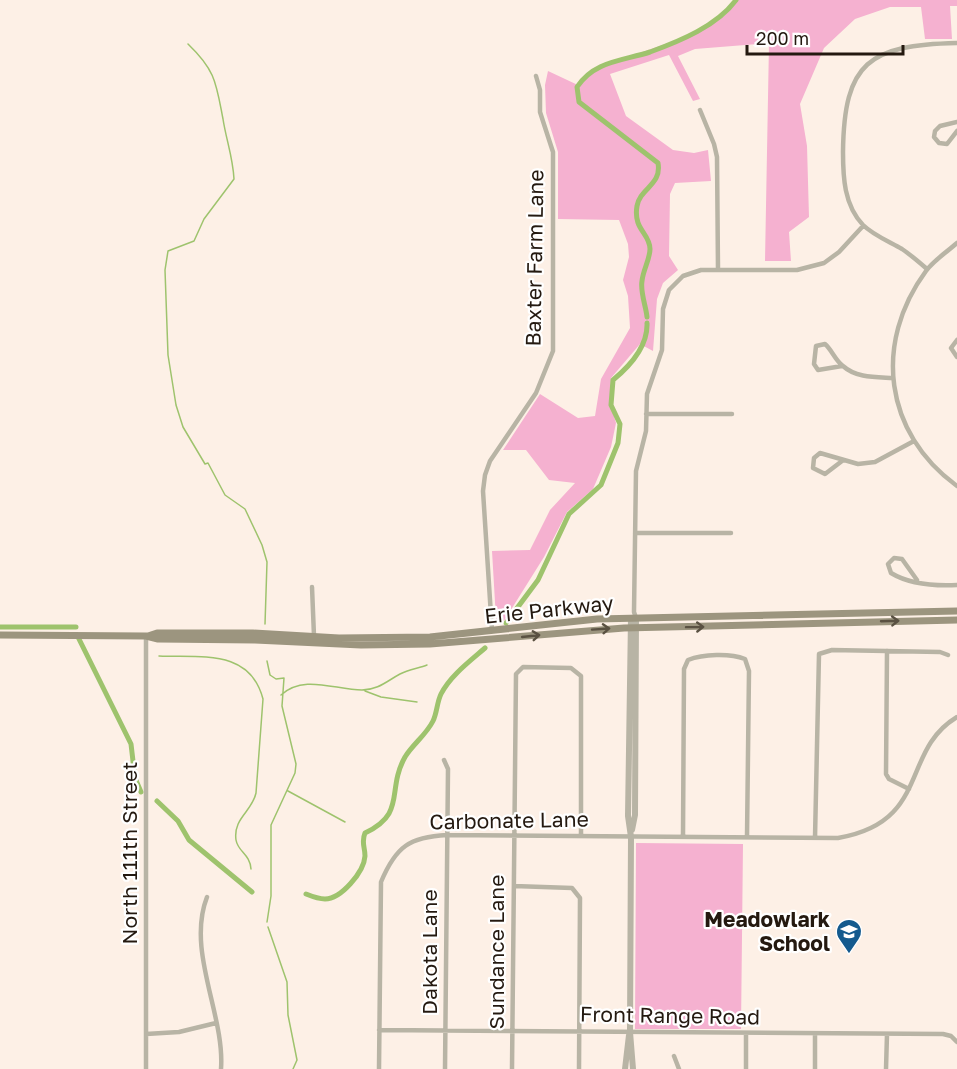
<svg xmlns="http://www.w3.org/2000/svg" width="957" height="1069" font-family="'Golos Text',sans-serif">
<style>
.green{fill:#f5b1d0}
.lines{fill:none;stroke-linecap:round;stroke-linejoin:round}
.stream{stroke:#9ec36d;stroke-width:1.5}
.canal{stroke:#9ec36d;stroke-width:5}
.minor{stroke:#b8b4a5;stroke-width:4.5}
.tertiary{stroke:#b8b4a5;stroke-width:6}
.secondary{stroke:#9c957f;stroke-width:7}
.oneway{stroke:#5a5142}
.labels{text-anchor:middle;stroke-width:4.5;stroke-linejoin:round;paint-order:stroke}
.street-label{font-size:21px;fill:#241910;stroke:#fff}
.poi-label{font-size:21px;font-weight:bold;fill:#241910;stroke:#fff;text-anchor:end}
</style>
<rect width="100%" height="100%" fill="#fdf0e6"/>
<path class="green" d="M738,0H957V6H950L952,39H925L921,7H890L855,19L824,48L800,104L807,146L809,217L789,232L791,261H765L769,43L695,49L678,56L700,99L693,101L669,55L610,74L626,116L673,150L694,153L708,150L711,181L675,183L670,194L669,256L678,270L663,283L657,299L653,351L640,344L611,378L610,403L616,423L611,447L593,489L567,512L544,557L504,621L496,619L492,551L530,550L550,510L575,483L549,480L526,450H503L540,394L578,418L595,416L601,379L630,328L628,296L623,280L629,257L628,244L619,220L558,219V152L546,113L545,85L548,71L580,86L594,69L691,35L724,16Z
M636,843L743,844L741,1029H635Z"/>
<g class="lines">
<path class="stream" d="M188,44C216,71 216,83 223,119C226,139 233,158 234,179L204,219L194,241L168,251L165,270L168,355L176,405L183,427L205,464L208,463L225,495L245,509L262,545L267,562L265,624
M159,656C200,658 250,648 263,699L256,793C252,812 233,818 236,840C238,852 250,854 251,869
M267,661L270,675L276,679L284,678L282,706L296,764L295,773L271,825V896L267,922
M365,691L381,697L417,702
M281,695C304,674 335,690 362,690C378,690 387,681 400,674C408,670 419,668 427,665
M288,791L345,822
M268,927L287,982L288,1015L297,1060L293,1069"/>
<path class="canal" d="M647,317C646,306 640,292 642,281C643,270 650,259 650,249C650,233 633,230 637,206C640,188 662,185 658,163L579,102L577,87C594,61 622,61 650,52C680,41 717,26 736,0
M506,623L538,580L569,514L601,485L618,443L620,424L611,405L613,380C630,366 648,346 647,323
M0,627H76
M79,639L131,744L135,778L141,792
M157,801L178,821L189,840L252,892
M306,894C311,896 319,899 325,899C341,899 364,872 365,856C365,847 361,842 365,833C407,813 386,791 405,757C413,744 426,735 433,721C437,713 437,702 441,694C450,676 470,661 485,648"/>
<path class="minor" d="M700,110L714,144L717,157L718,269
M957,122L940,126L935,131L934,137L939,143L947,144L957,131
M957,243C947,252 934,260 926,271C873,343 884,433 957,486
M927,269C919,262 911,255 902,249C890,242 873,235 863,225C844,205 843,177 843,152C844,62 869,45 957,43
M957,340L951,348L957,357
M842,366L818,370L814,364L816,346L825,344C832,350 835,360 843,366C856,378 876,377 893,378
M646,414H732
M842,461L825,474L813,468L814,458L820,453L858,464L875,462L914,441
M635,533H731
M917,580L902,559L894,558L888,564L891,573C909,584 936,586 957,585
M312,587L314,636
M636,618L634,612L636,471L646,431L647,394L662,350L663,309L669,290L683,276L701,270H797L824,263L839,252L863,226
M492,631L483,491L485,475L490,461L536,393L553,351V152L540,112V90L536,76
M887,651L886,774L889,779L909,789
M444,760L448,769L445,1069
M683,837L684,669L688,660C703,654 730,653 745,659L749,671L747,837
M815,838L819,654L832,650L940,652L948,655
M514,886L572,888L580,898L579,1069
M207,897C186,951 225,1015 221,1069
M379,1030L943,1034L951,1036L957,1042
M146,1034L179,1032L216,1023
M674,1056L679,1069
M146,1069V636
M379,1069L381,882C396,846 410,837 447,835L838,838C931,822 900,751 957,717
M512,1069L516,674L523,667L571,668L581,676V836
M746,1069V1033
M815,1069V1034
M886,1069L887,1034"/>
<path class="tertiary" d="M631,618L628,816L631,837L630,1032L633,1069
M632,830L635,815L636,618
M625,1069L629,1035"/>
<path class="secondary" d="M0,635L146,636L158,639L255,640L361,645L430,644L624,628L957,620
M148,636L157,633H253L339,638L430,637L597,619L957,611"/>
</g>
<defs><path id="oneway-shaft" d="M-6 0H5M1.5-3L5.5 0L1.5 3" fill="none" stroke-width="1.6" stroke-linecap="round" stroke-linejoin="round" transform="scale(1.5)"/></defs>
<g class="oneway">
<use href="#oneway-shaft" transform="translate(890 621) rotate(-2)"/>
<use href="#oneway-shaft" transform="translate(695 627) rotate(-1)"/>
<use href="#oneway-shaft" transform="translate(601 629) rotate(-4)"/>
<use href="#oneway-shaft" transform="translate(531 636) rotate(-6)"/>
</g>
<defs>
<symbol id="school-pin" viewBox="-11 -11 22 30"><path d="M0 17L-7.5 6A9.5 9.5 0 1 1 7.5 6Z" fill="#145a8e" stroke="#fff"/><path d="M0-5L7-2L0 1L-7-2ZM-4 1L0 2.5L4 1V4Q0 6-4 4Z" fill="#fff"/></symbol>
</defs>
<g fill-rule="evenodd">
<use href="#school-pin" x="834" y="917" width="30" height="40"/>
</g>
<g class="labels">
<g class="street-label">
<text transform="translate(535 258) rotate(-89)" y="7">Baxter Farm Lane</text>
<text transform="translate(549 610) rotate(-6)" y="7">Erie Parkway</text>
<text transform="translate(509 821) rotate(-1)" y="7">Carbonate Lane</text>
<text transform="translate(130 853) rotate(-90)" y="7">North 111th Street</text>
<text transform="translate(430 952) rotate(-90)" y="7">Dakota Lane</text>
<text transform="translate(497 952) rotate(-90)" y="7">Sundance Lane</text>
<text transform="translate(670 1016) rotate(1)" y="7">Front Range Road</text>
</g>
<g class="poi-label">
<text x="830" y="927">Meadowlark<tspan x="830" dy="24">School</tspan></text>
</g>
</g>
<path d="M747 45v9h156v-9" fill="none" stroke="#241910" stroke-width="3"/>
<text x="756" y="45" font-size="18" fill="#241910" stroke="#ffffff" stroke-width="4.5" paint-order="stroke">200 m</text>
</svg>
